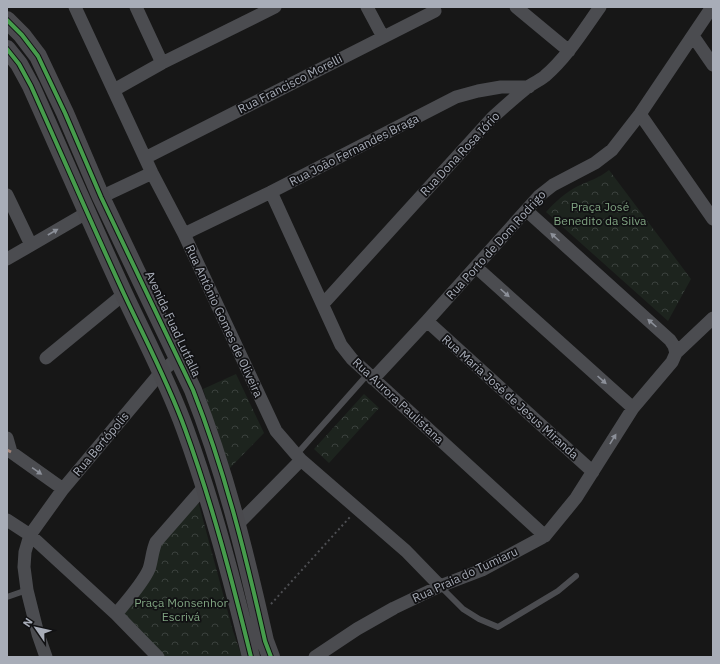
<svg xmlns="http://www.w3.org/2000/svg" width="720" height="664" font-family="'IBM Plex Sans',sans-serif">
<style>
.park{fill:url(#park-crowns)}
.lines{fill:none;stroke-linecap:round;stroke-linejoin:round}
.path{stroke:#4d4e52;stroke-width:2;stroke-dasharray:2 3;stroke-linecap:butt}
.service{stroke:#4b4c50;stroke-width:6}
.minor{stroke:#4b4c50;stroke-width:13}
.secondary{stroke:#4a4a4e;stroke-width:18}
.quiet{stroke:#a18479;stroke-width:3;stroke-dasharray:6 3;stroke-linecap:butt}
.cycleway-casing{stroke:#111113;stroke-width:6}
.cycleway{stroke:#469c4c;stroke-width:4}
.oneway{fill:#8c9099}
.labels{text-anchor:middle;stroke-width:3.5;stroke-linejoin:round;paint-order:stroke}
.street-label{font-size:12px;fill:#a8adb8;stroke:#111113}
.park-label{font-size:12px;fill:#7fa381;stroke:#111113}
</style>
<defs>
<pattern id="park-crowns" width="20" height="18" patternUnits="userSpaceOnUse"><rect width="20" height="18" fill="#1d241e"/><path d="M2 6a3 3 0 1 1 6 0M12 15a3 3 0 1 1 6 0" fill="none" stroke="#3b413d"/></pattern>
</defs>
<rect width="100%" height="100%" fill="#171717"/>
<path class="park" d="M609,170L691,279L668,321L546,212C555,202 566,192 578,186C589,181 599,178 609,170Z
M236,374L264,433L229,469L203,389Z
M364,394L379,408L329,463L314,449Z
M198,501L233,631L242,657H161L123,612L161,544Z"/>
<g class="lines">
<path class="path" d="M271,604L350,517"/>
<path class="service" d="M296,455L367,375
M440,586L463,609L479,619L498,627L558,591L576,576
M7,597L27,590"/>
<path class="minor" d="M75,7L152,173L184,234L276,431L301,460L406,551L440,586
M136,7L162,63
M367,7L383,37
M516,7L569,51
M693,36L713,65
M114,90L162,63L275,7
M640,114L713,219
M145,158L435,11
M271,192L341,345L352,359L545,536
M7,195L31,245
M101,197L152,173
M527,211L670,340L674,346L676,353
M184,234L271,192L456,97L478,91L501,87H529
M7,259L88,212
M476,267L633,408
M323,304L492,118C504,107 516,96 529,86C534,83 540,80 545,76C567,57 583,31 600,7
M427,321L593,472
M46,358L124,294
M373,379L427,321L539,196L553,185L595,163L612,150L640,114L712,7
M7,438L11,452L63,489
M7,520L30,535L116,614L158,657
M237,525L301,460
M116,614C126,602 143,583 149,569C152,560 152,551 156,542L204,487
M46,657L38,634L27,590L24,567L25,552L30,535L63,489L162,371L178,358
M315,657L357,629L394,608L440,586L482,570L545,536L576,498L633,408L672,362L676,353L713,318"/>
<path class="secondary" d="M7,20L22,35L38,56L65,113L101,197L193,390C225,471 246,556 265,641L271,657
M7,49L19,64L31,86C62,155 92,225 124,294C145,339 168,382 185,429C212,503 232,580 251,657"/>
<path class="quiet" d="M7,450L11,452"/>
<defs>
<path id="cycleway" d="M7,20L22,35L38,56L65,113L101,197L193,390C225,471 246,556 265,641L271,657
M7,49L19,64L31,86C62,155 92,225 124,294C145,339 168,382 185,429C212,503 232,580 251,657"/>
</defs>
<use href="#cycleway" class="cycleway-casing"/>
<use href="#cycleway" class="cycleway"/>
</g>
<defs><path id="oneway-solid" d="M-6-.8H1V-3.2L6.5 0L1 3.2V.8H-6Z"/></defs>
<g class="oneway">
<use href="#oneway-solid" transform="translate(53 232) rotate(-30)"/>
<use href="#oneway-solid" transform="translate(555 237) rotate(-138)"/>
<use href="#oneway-solid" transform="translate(505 293) rotate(42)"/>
<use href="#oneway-solid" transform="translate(652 323) rotate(-138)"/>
<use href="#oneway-solid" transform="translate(602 380) rotate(42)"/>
<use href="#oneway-solid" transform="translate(613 439) rotate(-58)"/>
<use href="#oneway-solid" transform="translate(37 471) rotate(35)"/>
</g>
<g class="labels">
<g class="street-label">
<text transform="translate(290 84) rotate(-27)" y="4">Rua Francisco Morelli</text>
<text transform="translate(354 150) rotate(-27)" y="4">Rua João Fernandes Braga</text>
<text transform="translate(460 154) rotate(-47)" y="4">Rua Dona Rosa Iório</text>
<text transform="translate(496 245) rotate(-48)" y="4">Rua Porto de Dom Rodrigo</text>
<text transform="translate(224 321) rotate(65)" y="4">Rua Antônio Gomes de Oliveira</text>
<text transform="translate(173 324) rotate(65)" y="4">Avenida Fuad Lutfalla</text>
<text transform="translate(510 397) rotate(42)" y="4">Rua Maria José de Jesus Miranda</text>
<text transform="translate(398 401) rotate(43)" y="4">Rua Aurora Paulistana</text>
<text transform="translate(101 444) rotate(-50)" y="4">Rua Bertópolis</text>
<text transform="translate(465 575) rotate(-25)" y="4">Rua Praia do Tumiaru</text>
</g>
<g class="park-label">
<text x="600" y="211">Praça José<tspan x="600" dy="14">Benedito da Silva</tspan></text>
<text x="181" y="607">Praça Monsenhor<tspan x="181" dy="14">Escrivá</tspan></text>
</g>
</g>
<rect width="720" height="664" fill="none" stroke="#a8adb8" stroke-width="16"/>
<g transform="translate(36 628) rotate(304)" stroke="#111113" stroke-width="3" paint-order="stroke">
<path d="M0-3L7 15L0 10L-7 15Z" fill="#a8adb8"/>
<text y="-6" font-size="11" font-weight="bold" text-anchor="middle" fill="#a8adb8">N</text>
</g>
</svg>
